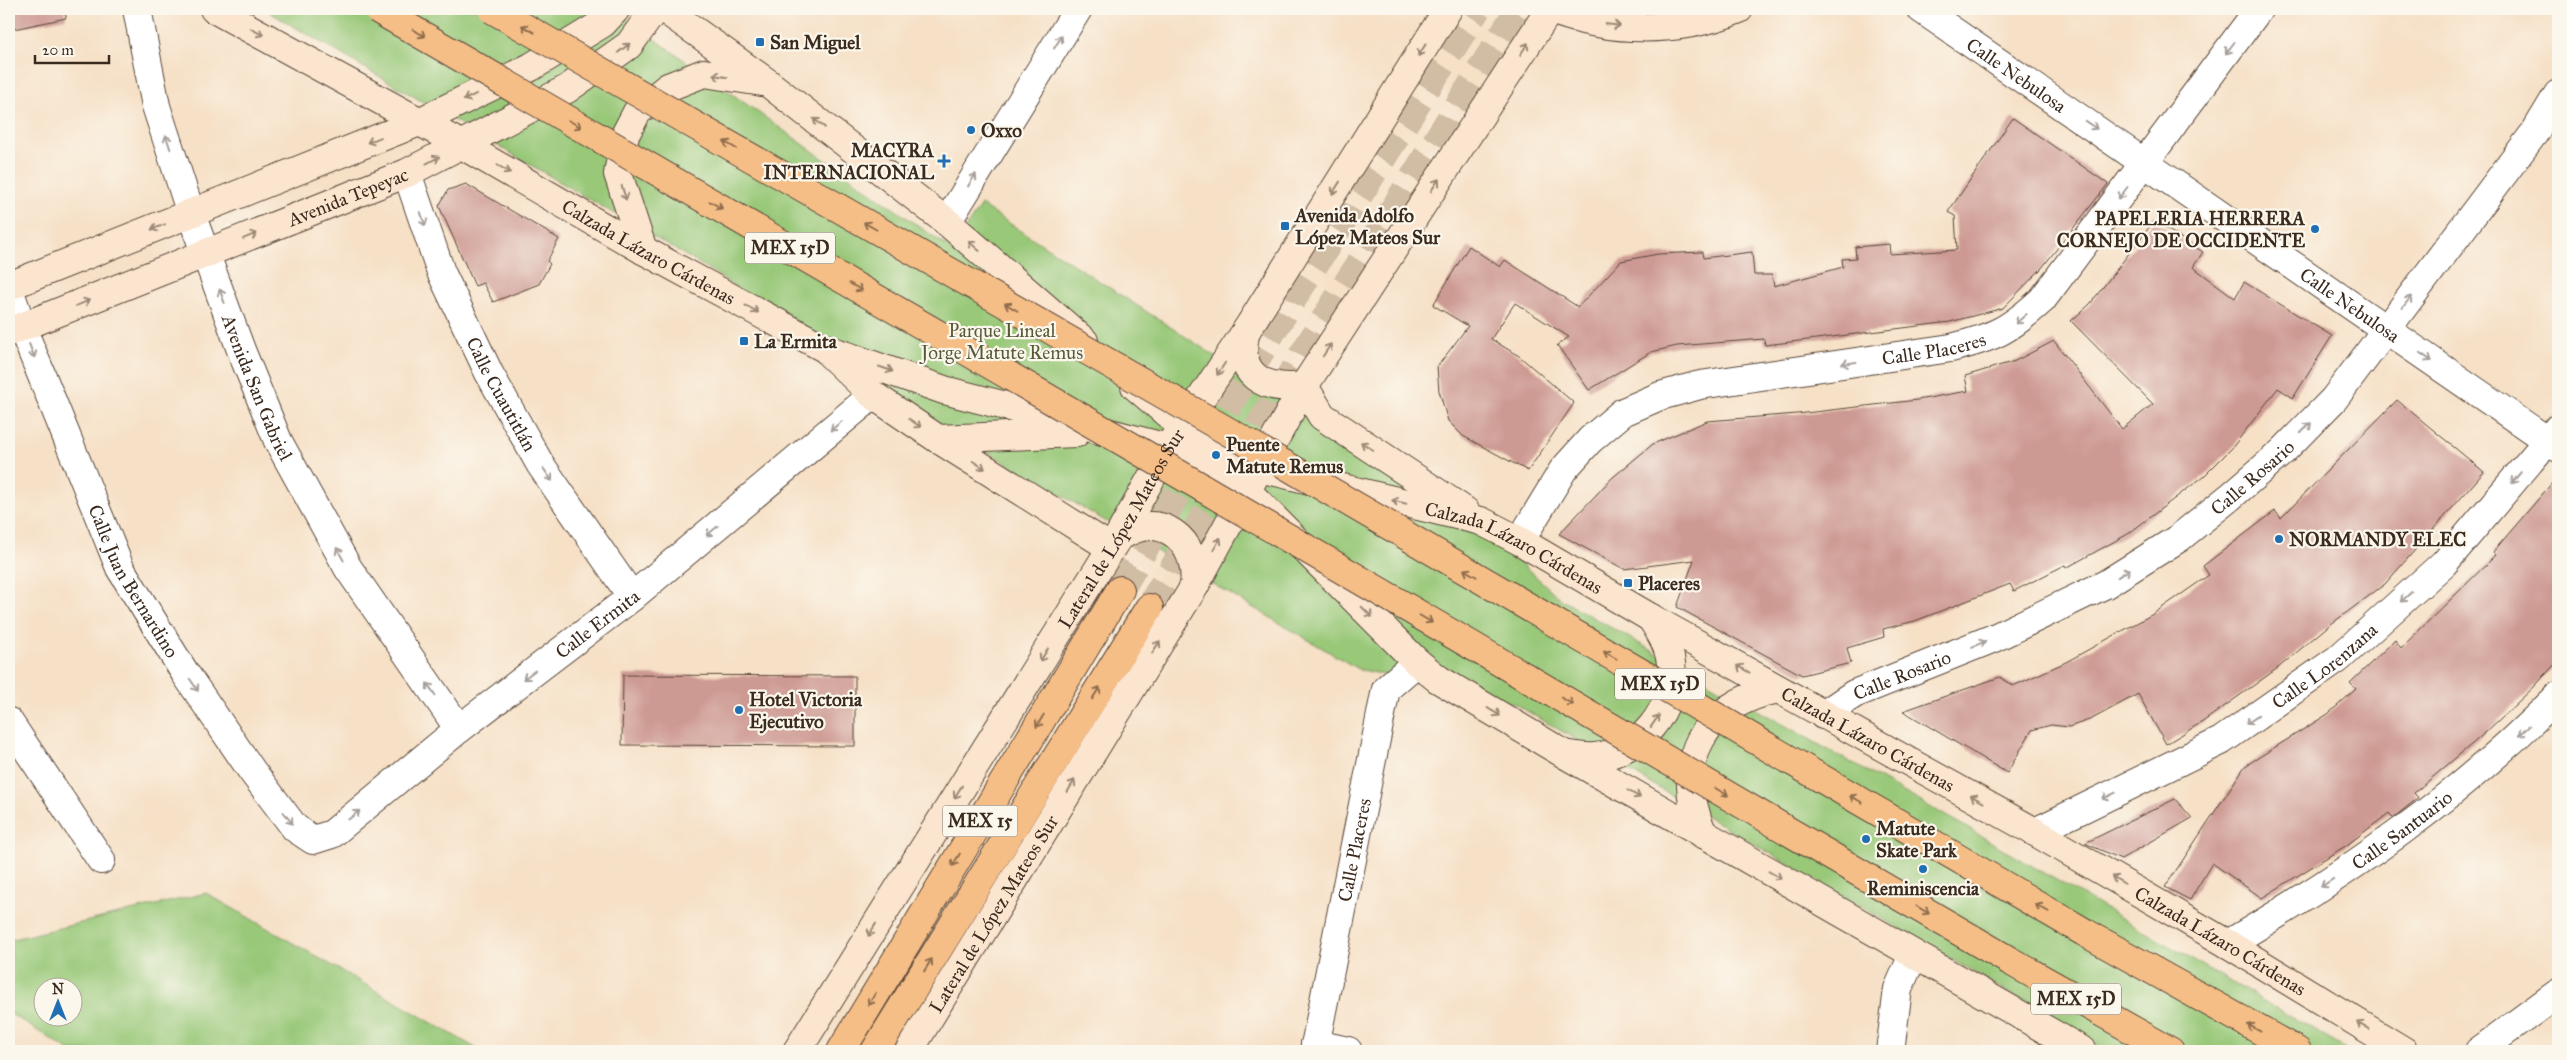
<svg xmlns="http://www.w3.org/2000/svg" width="2567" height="1060" font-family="'IM FELL Great Primer',serif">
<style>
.green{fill:#98c878;stroke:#6a794b;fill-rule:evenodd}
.building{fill:#cd9a93}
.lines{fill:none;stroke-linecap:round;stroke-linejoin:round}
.primary-tunnel{stroke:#d1bca4;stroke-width:28;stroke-dasharray:28 14;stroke-linecap:butt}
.street-casing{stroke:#574537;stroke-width:30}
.secondary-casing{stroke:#574537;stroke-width:30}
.primary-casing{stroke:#574537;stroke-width:30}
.highway-casing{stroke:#574537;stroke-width:30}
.street{stroke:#fff;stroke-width:28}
.secondary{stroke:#fbe5cf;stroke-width:28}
.primary{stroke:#f6be87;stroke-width:28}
.highway{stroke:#f6be87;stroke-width:28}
.highway-bridge-casing{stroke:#574537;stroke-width:30;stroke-linecap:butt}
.highway-bridge{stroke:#f6be87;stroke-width:28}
.oneway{stroke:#9b8876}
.oneway2{stroke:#8f6d4d}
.oneway3{stroke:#a79f9a}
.poi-dot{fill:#1f6fb2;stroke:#fbf7ec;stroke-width:2}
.labels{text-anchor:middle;stroke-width:4.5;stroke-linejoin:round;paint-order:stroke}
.shield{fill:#fbf7ec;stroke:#75685c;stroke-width:1}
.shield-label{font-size:18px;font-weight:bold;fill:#3b2a1e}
.poi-label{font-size:19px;font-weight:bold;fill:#3b2a1e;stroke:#fbf7ec;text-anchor:start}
.street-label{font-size:19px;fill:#3b2a1e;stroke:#fbf7ec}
.park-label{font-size:19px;fill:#575939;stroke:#fbf7ec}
</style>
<rect width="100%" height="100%" fill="#fbf7ec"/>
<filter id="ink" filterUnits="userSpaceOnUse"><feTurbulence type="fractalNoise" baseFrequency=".02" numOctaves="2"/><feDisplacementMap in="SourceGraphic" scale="10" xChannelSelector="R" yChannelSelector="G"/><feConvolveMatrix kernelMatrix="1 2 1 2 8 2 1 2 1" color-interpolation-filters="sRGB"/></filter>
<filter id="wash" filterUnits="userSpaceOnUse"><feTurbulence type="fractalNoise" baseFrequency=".0096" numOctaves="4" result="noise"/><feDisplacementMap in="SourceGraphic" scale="20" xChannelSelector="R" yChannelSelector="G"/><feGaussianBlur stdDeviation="1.12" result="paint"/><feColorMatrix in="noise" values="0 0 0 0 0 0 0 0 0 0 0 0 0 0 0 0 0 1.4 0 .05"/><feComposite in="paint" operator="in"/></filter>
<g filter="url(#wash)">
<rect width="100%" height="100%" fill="#f6e0c6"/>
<path class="green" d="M264,9H612L951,249L981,205L1479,526L1562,600L1962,825L2349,1051H2108L1515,704L1358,669L902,402L707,268Z
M206,893L481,1051H70L9,1013V940ZM42,988H72V1018H42Z"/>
<g id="blocks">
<path class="building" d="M9,9H65L66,18L9,30Z
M2013,118L2108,184L2041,269L2003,308L1950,322L1816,339L1765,345L1764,339L1677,346L1651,352L1589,390L1557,345L1569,337L1515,303L1491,339L1519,356L1574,403L1528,471L1463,436L1448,421L1439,391L1437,367L1468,326L1433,305L1469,246L1500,267L1505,260L1578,307L1621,261L1658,254L1702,252L1703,258L1752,252L1754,275H1772L1774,286L1843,267L1842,259L1856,258L1855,247L1889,244L1890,254L1957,250L1955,216L1948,212Z
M466,184L559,239L547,261L550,264L539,284L493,302L483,283L475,286L439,206L448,190Z
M2154,221L2203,252L2193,267L2235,298L2244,282L2332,336L2293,398L2278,388L2232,448L2204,476L2128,534L2066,568L2065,565L2014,591L2010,584L1915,621L1883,629L1884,637L1847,648L1851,663L1802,675L1677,607L1694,560L1624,569L1559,534L1612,478L1653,444L1707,421L1797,414L1917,400L1968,391L1965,376L2015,361L2054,341L2122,429L2153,404L2071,321L2090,304Z
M2397,400L2484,472L2385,584L2327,627L2278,668L2204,721L2166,744L2138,694L2092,719L2069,727L2051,725L2032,730L2007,773L1903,711L2000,677L2013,686L2066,662L2153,614L2209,575L2203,566L2275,511L2281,518Z
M2558,476V661L2534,687L2485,733L2414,793L2418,798L2393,818L2389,813L2347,845L2262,898L2212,863L2190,900L2165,887L2245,766L2328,714L2356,689L2350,683L2395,640L2401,648L2496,555L2493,552Z
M623,675L855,676V746L622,745Z
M2175,799L2192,818L2121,859L2085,843Z"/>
</g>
</g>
<g filter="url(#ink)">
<use href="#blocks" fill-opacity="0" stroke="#574537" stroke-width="1"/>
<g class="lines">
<path class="primary-tunnel" d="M1120,590L1275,327L1477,9
M1149,608L1305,351L1519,9"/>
<defs>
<g id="street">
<path id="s1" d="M137,9L156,106L191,214L241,350L278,441L348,568L459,729"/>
<path id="s2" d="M1921,9L2558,448"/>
<path id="s3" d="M407,173L441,272L489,373L540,464L632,597"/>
<path d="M947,222L1078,9"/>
<path id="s4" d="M9,289L22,327L120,568L185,673L252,771L295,828L313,840L332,834L459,729L632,597L873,395"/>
<path id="s5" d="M1520,541L1563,470L1590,440L1623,412L1660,396L1700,385L1951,348C1995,337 2009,330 2042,300L2259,9"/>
<path id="s6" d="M1823,715L1854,694L1994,638L2106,584L2179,538L2230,497L2283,451L2334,399L2535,132L2558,94"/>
<path d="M9,722L101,860"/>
<path id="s7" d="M2035,832L2221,741L2338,659L2444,563L2558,428"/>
<path id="s8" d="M2228,944C2350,872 2459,797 2558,696"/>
<path d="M1315,1044L1348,1051"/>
<path id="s9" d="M1314,1051L1386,689L1417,662"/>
<path d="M1890,1051L1898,989L1913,955"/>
<path d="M2479,1051L2558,993"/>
</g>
<g id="secondary">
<path id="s10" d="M214,9L462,145L643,250L824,348L944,390L1168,448L1247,491L1417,662L1438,679L1566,755L2083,1051"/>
<path d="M664,9L768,83L947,222L1084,341"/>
<path d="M1549,9C1609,33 1678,34 1739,9"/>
<path d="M643,250L618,174L625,135L637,112L668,87L704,73L762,82"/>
<path d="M9,286L419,122L531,67L603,23L616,9"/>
<path d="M1246,331C1234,375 1264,391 1304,386L1322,416L1465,511"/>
<path id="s11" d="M9,332L407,173L567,89L629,45L655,9"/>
<path d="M830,354L873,395L938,439L1111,548"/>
<path id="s12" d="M1135,386L1183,427L1259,468L1481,521L1520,541L1651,618L2035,832L2228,944L2404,1051"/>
<path d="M938,439L1076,433"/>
<path d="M1117,539C1158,507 1200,539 1194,587"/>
<path d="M1568,755C1576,756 1586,758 1595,757C1640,753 1677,709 1671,663C1669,646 1660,632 1651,618"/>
<path d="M1703,834C1672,762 1701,705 1778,689"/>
<path id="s13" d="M797,1051L1117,539L1168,448L1246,331L1448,9"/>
<path id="s14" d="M909,1051L1194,587L1304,386L1550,9"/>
</g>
<path id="primary" d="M841,1051L1120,590
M875,1051L1149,608"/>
<path id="highway" d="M2084,932L2297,1051
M2010,961L2170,1051"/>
</defs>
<use href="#street" class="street-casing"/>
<use href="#secondary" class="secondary-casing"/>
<use href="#primary" class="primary-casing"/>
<use href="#highway" class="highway-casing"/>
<use href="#street" class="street"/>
<use href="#secondary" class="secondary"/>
<use href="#primary" class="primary"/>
<use href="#highway" class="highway"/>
<defs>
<path id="highway-bridge" d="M377,9L1203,488L2010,961
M492,9L1236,436L2084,932"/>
</defs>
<use href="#highway-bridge" class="highway-bridge-casing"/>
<use href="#highway-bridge" class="highway-bridge"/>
</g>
<defs><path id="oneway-shaft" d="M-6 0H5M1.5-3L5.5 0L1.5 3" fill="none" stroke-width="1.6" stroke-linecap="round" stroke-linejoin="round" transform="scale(1.25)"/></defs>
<g class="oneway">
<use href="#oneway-shaft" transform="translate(1613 25) rotate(7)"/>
<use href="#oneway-shaft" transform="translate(257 32) rotate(29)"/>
<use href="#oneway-shaft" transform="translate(624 48) rotate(-38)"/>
<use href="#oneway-shaft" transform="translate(1524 49) rotate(-57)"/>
<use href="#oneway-shaft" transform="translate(1422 50) rotate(122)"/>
<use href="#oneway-shaft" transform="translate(720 76) rotate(-171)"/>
<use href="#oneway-shaft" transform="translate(470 97) rotate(154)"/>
<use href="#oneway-shaft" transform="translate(819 123) rotate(-142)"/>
<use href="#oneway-shaft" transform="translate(374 140) rotate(158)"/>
<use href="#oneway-shaft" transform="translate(433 160) rotate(-28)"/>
<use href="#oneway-shaft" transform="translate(504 169) rotate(30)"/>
<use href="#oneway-shaft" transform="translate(1435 185) rotate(-57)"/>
<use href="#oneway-shaft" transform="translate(1336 188) rotate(122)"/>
<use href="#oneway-shaft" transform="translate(624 193) rotate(72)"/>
<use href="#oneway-shaft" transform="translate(158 227) rotate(159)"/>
<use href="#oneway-shaft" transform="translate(250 236) rotate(-22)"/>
<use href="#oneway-shaft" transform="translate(974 246) rotate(-139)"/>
<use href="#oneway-shaft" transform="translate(83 303) rotate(-22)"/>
<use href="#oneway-shaft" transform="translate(752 309) rotate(28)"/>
<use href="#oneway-shaft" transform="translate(1327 350) rotate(-57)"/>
<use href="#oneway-shaft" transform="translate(886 369) rotate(19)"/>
<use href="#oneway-shaft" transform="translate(1221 369) rotate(123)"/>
<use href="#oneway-shaft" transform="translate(915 423) rotate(35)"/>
<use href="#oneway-shaft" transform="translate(1367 446) rotate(-147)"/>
<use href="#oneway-shaft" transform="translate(979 465) rotate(32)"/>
<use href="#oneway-shaft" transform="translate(1399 502) rotate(-167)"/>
<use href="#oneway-shaft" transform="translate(1217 544) rotate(-61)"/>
<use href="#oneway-shaft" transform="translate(1367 612) rotate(45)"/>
<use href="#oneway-shaft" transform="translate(1156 647) rotate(-58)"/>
<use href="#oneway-shaft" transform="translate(1044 655) rotate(122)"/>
<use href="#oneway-shaft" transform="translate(1743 669) rotate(-151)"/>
<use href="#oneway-shaft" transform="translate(1494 712) rotate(31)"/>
<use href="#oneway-shaft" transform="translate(1655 721) rotate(-55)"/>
<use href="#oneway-shaft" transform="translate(1071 786) rotate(-59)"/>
<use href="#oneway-shaft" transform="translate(958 792) rotate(122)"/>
<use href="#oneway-shaft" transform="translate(1634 794) rotate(30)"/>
<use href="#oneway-shaft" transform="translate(1977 799) rotate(-151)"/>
<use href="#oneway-shaft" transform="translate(1775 875) rotate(30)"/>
<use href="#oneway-shaft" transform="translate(2118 880) rotate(-150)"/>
<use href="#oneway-shaft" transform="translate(872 930) rotate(122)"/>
<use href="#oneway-shaft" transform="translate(2363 1026) rotate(-149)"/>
</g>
<g class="oneway2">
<use href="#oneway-shaft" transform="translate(528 29) rotate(-150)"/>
<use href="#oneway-shaft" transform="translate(419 33) rotate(30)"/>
<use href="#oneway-shaft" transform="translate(575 124) rotate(30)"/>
<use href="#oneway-shaft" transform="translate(730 145) rotate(-150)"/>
<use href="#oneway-shaft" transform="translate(716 205) rotate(30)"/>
<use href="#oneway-shaft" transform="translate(870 226) rotate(-150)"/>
<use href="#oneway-shaft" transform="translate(856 287) rotate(30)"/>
<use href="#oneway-shaft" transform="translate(1011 307) rotate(-150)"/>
<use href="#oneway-shaft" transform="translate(1470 573) rotate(-150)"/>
<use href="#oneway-shaft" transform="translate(1426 619) rotate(30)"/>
<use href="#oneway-shaft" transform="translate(1610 655) rotate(-150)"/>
<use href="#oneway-shaft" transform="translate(1096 693) rotate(-58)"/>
<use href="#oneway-shaft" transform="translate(1567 701) rotate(30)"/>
<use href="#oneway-shaft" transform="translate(1040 721) rotate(121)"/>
<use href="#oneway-shaft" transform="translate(1722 792) rotate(30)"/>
<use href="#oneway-shaft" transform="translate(1856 799) rotate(-150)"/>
<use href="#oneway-shaft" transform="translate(956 860) rotate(121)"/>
<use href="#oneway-shaft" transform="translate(2042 908) rotate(-150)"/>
<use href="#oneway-shaft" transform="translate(1923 910) rotate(30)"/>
<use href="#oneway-shaft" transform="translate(928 965) rotate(-58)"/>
<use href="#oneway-shaft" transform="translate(872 999) rotate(121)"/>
<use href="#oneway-shaft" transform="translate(2254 1028) rotate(-151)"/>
</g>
<g class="oneway3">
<use href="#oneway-shaft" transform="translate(1058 42) rotate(-58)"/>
<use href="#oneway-shaft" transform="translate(2230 48) rotate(127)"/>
<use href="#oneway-shaft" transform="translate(2091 125) rotate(34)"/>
<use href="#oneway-shaft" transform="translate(168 142) rotate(-108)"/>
<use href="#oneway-shaft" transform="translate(972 180) rotate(-58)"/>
<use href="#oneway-shaft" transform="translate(2123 193) rotate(127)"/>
<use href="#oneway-shaft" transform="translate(423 219) rotate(71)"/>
<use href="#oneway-shaft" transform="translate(222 296) rotate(-110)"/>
<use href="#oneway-shaft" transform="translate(2407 302) rotate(-53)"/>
<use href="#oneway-shaft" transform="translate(2021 319) rotate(139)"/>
<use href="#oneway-shaft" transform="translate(32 351) rotate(68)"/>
<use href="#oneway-shaft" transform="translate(2426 357) rotate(35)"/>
<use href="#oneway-shaft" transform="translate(1849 363) rotate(172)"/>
<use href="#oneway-shaft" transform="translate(836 426) rotate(140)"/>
<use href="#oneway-shaft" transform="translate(2306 428) rotate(-45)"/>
<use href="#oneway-shaft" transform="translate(548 475) rotate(55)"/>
<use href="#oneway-shaft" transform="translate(2516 478) rotate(130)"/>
<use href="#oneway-shaft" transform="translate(712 531) rotate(140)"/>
<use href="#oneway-shaft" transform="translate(340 554) rotate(-119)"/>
<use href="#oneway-shaft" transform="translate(2124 573) rotate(-33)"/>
<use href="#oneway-shaft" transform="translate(2406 597) rotate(138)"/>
<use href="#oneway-shaft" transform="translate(1979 644) rotate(-22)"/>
<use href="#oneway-shaft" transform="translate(529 675) rotate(143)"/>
<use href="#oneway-shaft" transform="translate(194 685) rotate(56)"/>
<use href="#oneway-shaft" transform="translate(431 689) rotate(-125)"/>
<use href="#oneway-shaft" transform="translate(2252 720) rotate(146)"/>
<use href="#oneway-shaft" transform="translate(2524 731) rotate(137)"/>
<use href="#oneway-shaft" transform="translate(2109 796) rotate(154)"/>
<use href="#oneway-shaft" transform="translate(354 815) rotate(-39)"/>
<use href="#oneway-shaft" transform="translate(288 818) rotate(53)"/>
<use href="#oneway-shaft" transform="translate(2327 883) rotate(147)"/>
</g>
</g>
<g class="poi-dot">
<rect x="755" y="37" width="10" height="10" rx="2.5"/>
<circle cx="971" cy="130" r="5"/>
<path d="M941.5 153.5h5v5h5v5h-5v5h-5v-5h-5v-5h5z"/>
<rect x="1280" y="221" width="10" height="10" rx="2.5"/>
<circle cx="2315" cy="229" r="5"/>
<rect x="739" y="336" width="10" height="10" rx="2.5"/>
<circle cx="1216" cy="455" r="5"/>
<circle cx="2279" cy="539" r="5"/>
<rect x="1623" y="578" width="10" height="10" rx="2.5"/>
<circle cx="739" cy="710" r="5"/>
<circle cx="1866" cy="839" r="5"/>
<circle cx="1923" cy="869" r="5"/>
</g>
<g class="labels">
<g class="shield">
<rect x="745" y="232.5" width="90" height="31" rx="4"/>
<rect x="1615" y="668.5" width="90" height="31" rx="4"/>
<rect x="942.5" y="805.5" width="75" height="31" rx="4"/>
<rect x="2031" y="983.5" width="90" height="31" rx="4"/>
</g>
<g class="shield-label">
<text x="790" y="254">MEX 15D</text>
<text x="1660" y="690">MEX 15D</text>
<text x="980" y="827">MEX 15</text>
<text x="2076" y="1005">MEX 15D</text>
</g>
<g class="poi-label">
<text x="770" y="49">San Miguel</text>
<text x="981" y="137">Oxxo</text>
<text x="934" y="157" text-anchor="end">MACYRA<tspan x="934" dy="22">INTERNACIONAL</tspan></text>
<text x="1295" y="222">Avenida Adolfo<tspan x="1295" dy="22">López Mateos Sur</tspan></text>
<text x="2305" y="225" text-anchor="end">PAPELERIA HERRERA<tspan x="2305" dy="22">CORNEJO DE OCCIDENTE</tspan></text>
<text x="754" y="348">La Ermita</text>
<text x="1226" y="451">Puente<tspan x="1226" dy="22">Matute Remus</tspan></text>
<text x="2289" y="546">NORMANDY ELEC</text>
<text x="1638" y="590">Placeres</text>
<text x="749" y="706">Hotel Victoria<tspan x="749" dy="22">Ejecutivo</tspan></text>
<text x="1876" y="835">Matute<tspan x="1876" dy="22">Skate Park</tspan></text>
<text x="1923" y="895" text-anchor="middle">Reminiscencia</text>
</g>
<g class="street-label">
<text dy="7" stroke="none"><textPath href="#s2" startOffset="116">Calle Nebulosa</textPath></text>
<text dy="7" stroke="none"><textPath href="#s11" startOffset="365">Avenida Tepeyac</textPath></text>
<text dy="7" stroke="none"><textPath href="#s10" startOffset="498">Calzada Lázaro Cárdenas</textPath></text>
<text dy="7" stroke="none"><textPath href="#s2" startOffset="521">Calle Nebulosa</textPath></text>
<text dy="7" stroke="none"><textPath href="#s5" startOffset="485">Calle Placeres</textPath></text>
<text dy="7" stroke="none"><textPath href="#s1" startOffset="398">Avenida San Gabriel</textPath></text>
<text dy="7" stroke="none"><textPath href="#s3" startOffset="241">Calle Cuautitlán</textPath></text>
<text dy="7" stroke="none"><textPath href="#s6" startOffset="494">Calle Rosario</textPath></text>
<text dy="7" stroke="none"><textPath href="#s13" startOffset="615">Lateral de López Mateos Sur</textPath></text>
<text dy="7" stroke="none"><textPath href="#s12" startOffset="418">Calzada Lázaro Cárdenas</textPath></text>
<text dy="7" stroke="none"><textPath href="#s4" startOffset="318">Calle Juan Bernardino</textPath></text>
<text dy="7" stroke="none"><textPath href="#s4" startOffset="994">Calle Ermita</textPath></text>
<text dy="7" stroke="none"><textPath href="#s7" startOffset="335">Calle Lorenzana</textPath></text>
<text dy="7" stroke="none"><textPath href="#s6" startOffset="89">Calle Rosario</textPath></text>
<text dy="7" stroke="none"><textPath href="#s12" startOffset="822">Calzada Lázaro Cárdenas</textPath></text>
<text dy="7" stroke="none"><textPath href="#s8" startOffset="208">Calle Santuario</textPath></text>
<text dy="7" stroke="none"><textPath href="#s9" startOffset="205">Calle Placeres</textPath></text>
<text dy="7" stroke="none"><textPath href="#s14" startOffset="161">Lateral de López Mateos Sur</textPath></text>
<text dy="7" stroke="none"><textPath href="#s12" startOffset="1228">Calzada Lázaro Cárdenas</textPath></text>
</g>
<g class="park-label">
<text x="1002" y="337">Parque Lineal<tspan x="1002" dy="22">Jorge Matute Remus</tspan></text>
</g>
</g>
<rect width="2567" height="1060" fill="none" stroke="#fbf7ec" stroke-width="30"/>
<g transform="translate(58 1002)"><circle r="24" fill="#fbf7ec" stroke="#aea59a"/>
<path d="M0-4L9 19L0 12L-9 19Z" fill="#1f6fb2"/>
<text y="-8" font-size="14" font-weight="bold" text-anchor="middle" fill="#3b2a1e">N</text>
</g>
<path d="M35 55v8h74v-8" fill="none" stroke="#3b2a1e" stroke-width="2.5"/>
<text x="42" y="55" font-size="15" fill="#3b2a1e" stroke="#fbf7ec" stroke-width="4" paint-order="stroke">20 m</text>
</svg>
